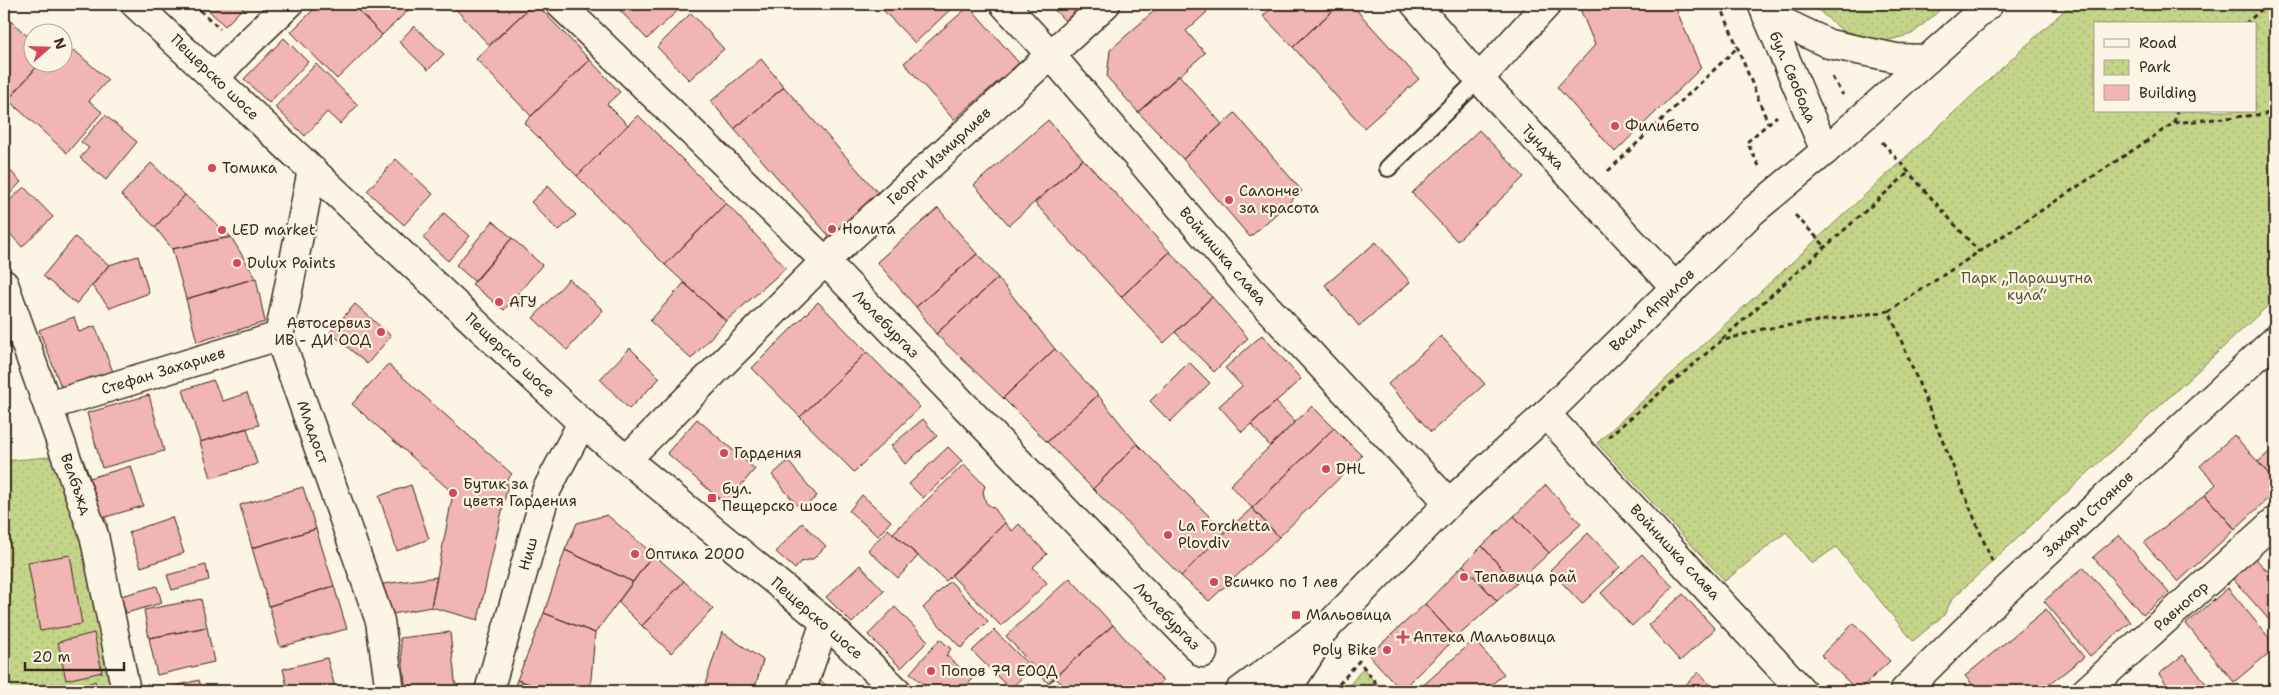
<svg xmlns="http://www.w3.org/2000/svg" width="2279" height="695" font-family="'Shantell Sans',sans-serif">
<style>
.park{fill:url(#park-dots);stroke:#807f53;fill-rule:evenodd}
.building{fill:#f1b5b3;stroke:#3b2a1e}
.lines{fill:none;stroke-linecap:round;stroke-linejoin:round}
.service-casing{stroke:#3b2a1e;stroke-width:20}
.minor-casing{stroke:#3b2a1e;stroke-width:31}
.tertiary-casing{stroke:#3b2a1e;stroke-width:31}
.secondary-casing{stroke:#3b2a1e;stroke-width:31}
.path{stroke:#3b2a1e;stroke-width:3;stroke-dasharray:5 4;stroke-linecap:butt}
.service{stroke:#fcf5e5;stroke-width:16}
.minor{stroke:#fcf5e5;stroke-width:28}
.tertiary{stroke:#fcf5e5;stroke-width:28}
.secondary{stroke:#fcf5e5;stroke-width:28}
.poi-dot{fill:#d1495b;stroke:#fcf5e5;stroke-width:2}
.labels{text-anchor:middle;stroke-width:4.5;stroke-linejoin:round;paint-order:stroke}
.street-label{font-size:15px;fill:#3b2a1e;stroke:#fcf5e5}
.poi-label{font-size:15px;fill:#3b2a1e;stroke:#fcf5e5;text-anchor:start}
.park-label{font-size:15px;fill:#5d5438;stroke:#fcf5e5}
</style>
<defs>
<pattern id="park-dots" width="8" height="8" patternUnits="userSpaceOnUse" patternTransform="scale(1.25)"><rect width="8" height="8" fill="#c4d488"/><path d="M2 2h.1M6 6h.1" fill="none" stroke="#a9b675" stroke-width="1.8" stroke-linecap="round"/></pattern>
</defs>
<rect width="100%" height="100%" fill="#fcf5e5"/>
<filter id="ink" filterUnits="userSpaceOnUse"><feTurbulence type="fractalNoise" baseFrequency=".02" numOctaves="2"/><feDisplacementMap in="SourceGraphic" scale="10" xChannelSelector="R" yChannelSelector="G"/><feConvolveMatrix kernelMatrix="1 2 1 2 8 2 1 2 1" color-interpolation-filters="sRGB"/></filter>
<g filter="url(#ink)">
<path class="park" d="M1811,4H1947L1912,34L1886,41L1843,31Z
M2071,4H2275V299L1952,599L1944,615L1913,641L1836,547L1812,564L1786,532L1725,581L1597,443ZM2095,24H2255V111H2095Z
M81,454L107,522L130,691H4V461Z
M1363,668L1382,691H1345Z"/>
<path class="building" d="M202,4H247L225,26Z
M319,4H352L382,35L337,79L291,32Z
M352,4H415L382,35Z
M451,4H533L489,45Z
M533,4H536L590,60L531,116L476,59Z
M614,4H685L647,39Z
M883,4H956L915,43L880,7Z
M1049,4H1083L1065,21Z
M1162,4H1200L1207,12L1186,31L1205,53L1138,112L1107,77L1110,50Z
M1276,4H1340L1293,47L1263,16Z
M1340,4H1351L1419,79L1364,128L1293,47Z
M1578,4H1674L1701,68L1615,152L1557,87L1595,45Z
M969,6L1019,63L954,120L904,63Z
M691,13L724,49L689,80L657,47Z
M4,15L32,40V62H41L8,100L4,97Z
M414,26L444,54L428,70L399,42Z
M284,38L308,62L269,103L244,79Z
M74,50L108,80L89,101L102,112L67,153L8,100L41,62H58L61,65Z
M761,59L784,87L734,129L711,101Z
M590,60L620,92L607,104L628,125L577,176L524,123Z
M316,64L358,105L340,124L327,112L305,136L275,107Z
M1179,75L1222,124L1183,159L1138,112Z
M784,87L879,194L830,237L734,129Z
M1235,113L1302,191L1250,237L1183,159Z
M105,115L137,142L106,180L80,158L89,148L81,142Z
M638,115L726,203L665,265L577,176Z
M1048,120L1083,159L1009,225L974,185Z
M1479,130L1524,177L1457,241L1412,193Z
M396,159L433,194L404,225L367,191Z
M1083,159L1170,252L1121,297L1035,203Z
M151,163L185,195L155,227L121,195Z
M4,164L21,182L4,200Z
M548,186L576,215L558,231L531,202Z
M24,187L53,217L22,247L4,227V206Z
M185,195L231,237L172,249L155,227Z
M726,203L786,268L726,321L665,265Z
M938,208L977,254L916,307L877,262Z
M444,213L470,236L448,261L423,238Z
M493,221L512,238L475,282L456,265Z
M75,237L109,265L76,304L43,276Z
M231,237L256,278L186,299L172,249Z
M512,238L542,265L504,310L472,284Z
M1376,242L1410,282L1359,326L1325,285Z
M1170,252L1212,297L1164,343L1121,297Z
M977,254L998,278L936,334L916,307Z
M138,256L149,293L110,308L92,286L109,265Z
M256,278L265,322L197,342L186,299Z
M998,278L1055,349L1003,398L936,334Z
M569,279L603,310L567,350L533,318Z
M684,283L726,321L691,359L650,321Z
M1212,297L1248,338L1214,372L1175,332Z
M818,302L867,352L800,417L752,368Z
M355,304L391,336L367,364L330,332Z
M74,317L79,332L95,326L115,377L65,397L39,330Z
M1262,335L1301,379L1242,432L1219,406L1242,386L1225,368Z
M1441,336L1485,384L1431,432L1388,384Z
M630,348L660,378L629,409L600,379Z
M1055,349L1098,395L1047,442L1003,398Z
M867,352L920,407L854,472L800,417Z
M1189,362L1210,383L1170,422L1150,401Z
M388,364L512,474L504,483L508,484L478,620L431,607L453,493L352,404Z
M213,380L223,401L247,393L259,425L200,442L183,390Z
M149,395L164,451L102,468L87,413Z
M1098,395L1137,444L1093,489L1047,442Z
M1276,402L1295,422L1270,446L1251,424Z
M1312,406L1334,428L1252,508L1230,485Z
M697,419L755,469L725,504L667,453Z
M923,419L937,436L905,464L891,446Z
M247,428L257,464L211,478L200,442Z
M1334,428L1362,456L1279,537L1252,508Z
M2234,435L2275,481V492L2235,529L2205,495L2216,484L2200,466Z
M1137,444L1225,532L1181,576L1093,489Z
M948,447L962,461L923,498L909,484Z
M2275,447V481L2258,462Z
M788,461L817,496L801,510L772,475Z
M964,464L985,486L983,492L986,503L995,509L1005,523L946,581L893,533Z
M131,466L143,506L99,519L86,479Z
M411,485L429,539L397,551L379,496Z
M1546,485L1581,524L1549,553L1514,516Z
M303,487L316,529L252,548L240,505Z
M862,495L891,521L878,536L849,511Z
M2205,495L2235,529L2178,582L2144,543Z
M1252,508L1279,537L1209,601L1181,576L1225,532Z
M607,515L653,554L633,582L565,550L577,523Z
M1514,516L1549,553L1516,584L1482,546Z
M172,517L184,553L141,567L129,532Z
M802,523L826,546L813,559L801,562L795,569L776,552Z
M1005,523L1012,531L1019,524L1047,554L1033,567L1047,583L1001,626L951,575Z
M316,529L334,586L269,606L252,548Z
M888,529L918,556L898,578L868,550Z
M1588,533L1620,567L1582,604L1550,570Z
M2119,535L2169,593L2143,615L2093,557Z
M1482,546L1516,584L1497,601L1463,565Z
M565,550L633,582L595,633L544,613Z
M653,554L684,581L642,626L618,602Z
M1642,554L1673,587L1632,626L1601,593Z
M70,555L82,624L40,631L28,562Z
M2255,558L2267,571L2275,563V618L2271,622L2232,578Z
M206,565L209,580L172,590L167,575Z
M860,565L884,591L852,623L826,597Z
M1463,565L1497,601L1456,638L1425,604Z
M2084,567L2131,622L2090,656L2044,601Z
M437,577L431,607L387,615L383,584Z
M1070,578L1113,625L1048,683L1006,636Z
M684,581L713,609L671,653L642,626Z
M950,581L988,621L961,648L923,608Z
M157,586L162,603L126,613L121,596Z
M334,586L347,629L280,647L269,606Z
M2228,588L2275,645V648L2234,682L2186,624Z
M1683,594L1715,629L1680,661L1648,625Z
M201,599L207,627L149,638L144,610Z
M1425,604L1456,638L1401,690L1369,655Z
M895,607L928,641L901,668L868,635Z
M2046,609L2084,657L2041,691H1978L1965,676Z
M544,613L595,633L590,691H552L517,680Z
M1854,623L1890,661L1858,691L1821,655Z
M1113,625L1163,681L1151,691H1068L1056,678L1048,683Z
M207,627L214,662L157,675L149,638Z
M994,630L1032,668L1010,689L972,651Z
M450,632L456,690L406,691L400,638Z
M722,632L763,660L754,691H703Z
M94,633L102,672L66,680L58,642Z
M940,639L951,649L946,655L973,679L961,691H931L910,673Z
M1474,640L1504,674L1484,691H1419L1418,690Z
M2183,655L2212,691H2172L2159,674Z
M327,658L336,691H288L283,669Z
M1699,672L1716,691H1679Z
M816,676L832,691H810Z
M199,680L202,691H172L171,687Z
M517,680L552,691H513Z
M95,681L99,691H69Z
M220,687L221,691H203Z"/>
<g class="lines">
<defs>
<path id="service" d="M1388,168L1479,79"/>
<path id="minor" d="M560,4L825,261L1203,653
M1004,4L1050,54L1250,289L1449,503
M1415,4L1479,79L1675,287
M215,78L242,49L289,4
M1479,79L1547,4
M312,170L279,336L380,621L390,691
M4,284L94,535L126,691
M48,406L279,336
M1546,414L1802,691
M627,459L825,261L1106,4
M489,691L547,489L582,423
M801,691L825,622
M1904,691L2004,592L2275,340
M2086,691L2275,521"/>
<path id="tertiary" d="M1762,4L1825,151"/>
<path id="secondary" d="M135,4L582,423L825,622L897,691
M1766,14L1829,44L1896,58L1928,59
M1240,691L1326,628L1449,503L1546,414L1753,211L1825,151L1989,4
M1286,691L1319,640"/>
</defs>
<use href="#service" class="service-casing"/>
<use href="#minor" class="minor-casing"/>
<use href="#tertiary" class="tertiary-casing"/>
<use href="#secondary" class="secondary-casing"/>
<path class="path" d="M193,4L220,29
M1720,4L1768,123
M2245,24L2268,4
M1832,77L1843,95
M2174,123L2177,111
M1882,142L1979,252
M1759,166L1747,142L1777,116
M1608,171L1738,47
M1795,215L1826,247
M1722,339L1908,173
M1608,437L1721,341L1763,329L1889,311
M1992,561L1889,311L2174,123L2275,113
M1333,691L1359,661L1382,691"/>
<use href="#service" class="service"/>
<use href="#minor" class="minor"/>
<use href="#tertiary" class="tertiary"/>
<use href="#secondary" class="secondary"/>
</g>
</g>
<g class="poi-dot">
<circle cx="1615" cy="126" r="5"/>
<circle cx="212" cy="168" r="5"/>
<circle cx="1229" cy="200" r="5"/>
<circle cx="832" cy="229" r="5"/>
<circle cx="222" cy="230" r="5"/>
<circle cx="237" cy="263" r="5"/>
<circle cx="499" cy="302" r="5"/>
<circle cx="381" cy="332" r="5"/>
<circle cx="724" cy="453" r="5"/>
<circle cx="1326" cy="469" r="5"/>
<circle cx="453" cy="493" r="5"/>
<rect x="707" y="493" width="10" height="10" rx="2.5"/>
<circle cx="1168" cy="535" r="5"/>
<circle cx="635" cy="554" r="5"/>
<circle cx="1464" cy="577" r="5"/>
<circle cx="1214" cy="582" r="5"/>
<rect x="1291" y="610" width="10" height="10" rx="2.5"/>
<path d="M1400.5 629.5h5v5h5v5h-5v5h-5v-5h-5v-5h5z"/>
<circle cx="1387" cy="650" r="5"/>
<circle cx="931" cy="671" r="5"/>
</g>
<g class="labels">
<g class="street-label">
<text transform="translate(215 77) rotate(44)" y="5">Пещерско шосе</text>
<text transform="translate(1793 77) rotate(67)" y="5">бул. Свобода</text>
<text transform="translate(1543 147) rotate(47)" y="5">Тунджа</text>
<text transform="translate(939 156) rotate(-43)" y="5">Георги Измирлиев</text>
<text transform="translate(1223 256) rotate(49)" y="5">Войнишка слава</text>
<text transform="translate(1652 310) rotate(-44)" y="5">Васил Априлов</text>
<text transform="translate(886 324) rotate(46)" y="5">Люлебургаз</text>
<text transform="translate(510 355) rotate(43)" y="5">Пещерско шосе</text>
<text transform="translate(163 371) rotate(-17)" y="5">Стефан Захариев</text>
<text transform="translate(313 432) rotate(70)" y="5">Младост</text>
<text transform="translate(76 484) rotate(70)" y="5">Велбъжд</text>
<text transform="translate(2088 514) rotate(-43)" y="5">Захари Стоянов</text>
<text transform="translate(1675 552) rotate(47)" y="5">Войнишка слава</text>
<text transform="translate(528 554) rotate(-74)" y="5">Ниш</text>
<text transform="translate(2181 606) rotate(-42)" y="5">Равногор</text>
<text transform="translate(1167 616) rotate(46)" y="5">Люлебургаз</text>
<text transform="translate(817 618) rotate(41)" y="5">Пещерско шосе</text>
</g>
<g class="poi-label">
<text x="1625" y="131">Филибето</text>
<text x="222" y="173">Томика</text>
<text x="1239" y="196">Салонче<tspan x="1239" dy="17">за красота</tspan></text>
<text x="842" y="234">Нолита</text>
<text x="232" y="235">LED market</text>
<text x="247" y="268">Dulux Paints</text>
<text x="509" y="307">АГУ</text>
<text x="371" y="328" text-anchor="end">Автосервиз<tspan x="371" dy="17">ИВ - ДИ ООД</tspan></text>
<text x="734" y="458">Гардения</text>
<text x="1336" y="474">DHL</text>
<text x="463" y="489">Бутик за<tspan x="463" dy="17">цветя Гардения</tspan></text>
<text x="722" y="494">бул.<tspan x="722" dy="17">Пещерско шосе</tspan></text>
<text x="1178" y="531">La Forchetta<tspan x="1178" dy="17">Plovdiv</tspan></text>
<text x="645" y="559">Оптика 2000</text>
<text x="1474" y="582">Тепавица рай</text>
<text x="1224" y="587">Всичко по 1 лев</text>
<text x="1306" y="620">Мальовица</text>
<text x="1413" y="642">Аптека Мальовица</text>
<text x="1377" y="655" text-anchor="end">Poly Bike</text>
<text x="941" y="676">Попов 79 ЕООД</text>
</g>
<g class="park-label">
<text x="2027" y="283">Парк „Парашутна<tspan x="2027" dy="17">кула“</tspan></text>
</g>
</g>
<rect width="2279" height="695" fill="none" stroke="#fcf5e5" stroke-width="20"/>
<rect x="10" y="10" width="2259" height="675" fill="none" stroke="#3b2a1e" stroke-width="2" filter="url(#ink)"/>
<rect x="2094" y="22" width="162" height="90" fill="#fcf5e5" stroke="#afa495"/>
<rect x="2104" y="39" width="25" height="8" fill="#fcf5e5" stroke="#afa495"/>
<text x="2139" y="48" font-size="15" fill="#3b2a1e">Road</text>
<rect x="2104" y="60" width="25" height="15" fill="url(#park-dots)" stroke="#afa495"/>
<text x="2139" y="72" font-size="15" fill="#3b2a1e">Park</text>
<rect x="2104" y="85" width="25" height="15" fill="#f1b5b3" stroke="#afa495"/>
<text x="2139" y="98" font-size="15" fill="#3b2a1e">Building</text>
<g transform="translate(48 48) rotate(70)"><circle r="24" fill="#fcf5e5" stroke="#afa495"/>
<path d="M0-4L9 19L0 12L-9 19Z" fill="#d1495b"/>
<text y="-8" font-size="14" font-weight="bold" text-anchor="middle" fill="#3b2a1e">N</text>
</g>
<path d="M25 662v8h99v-8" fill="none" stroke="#3b2a1e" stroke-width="2.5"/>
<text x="32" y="662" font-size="15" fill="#3b2a1e" stroke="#fcf5e5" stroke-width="4" paint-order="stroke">20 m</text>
</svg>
